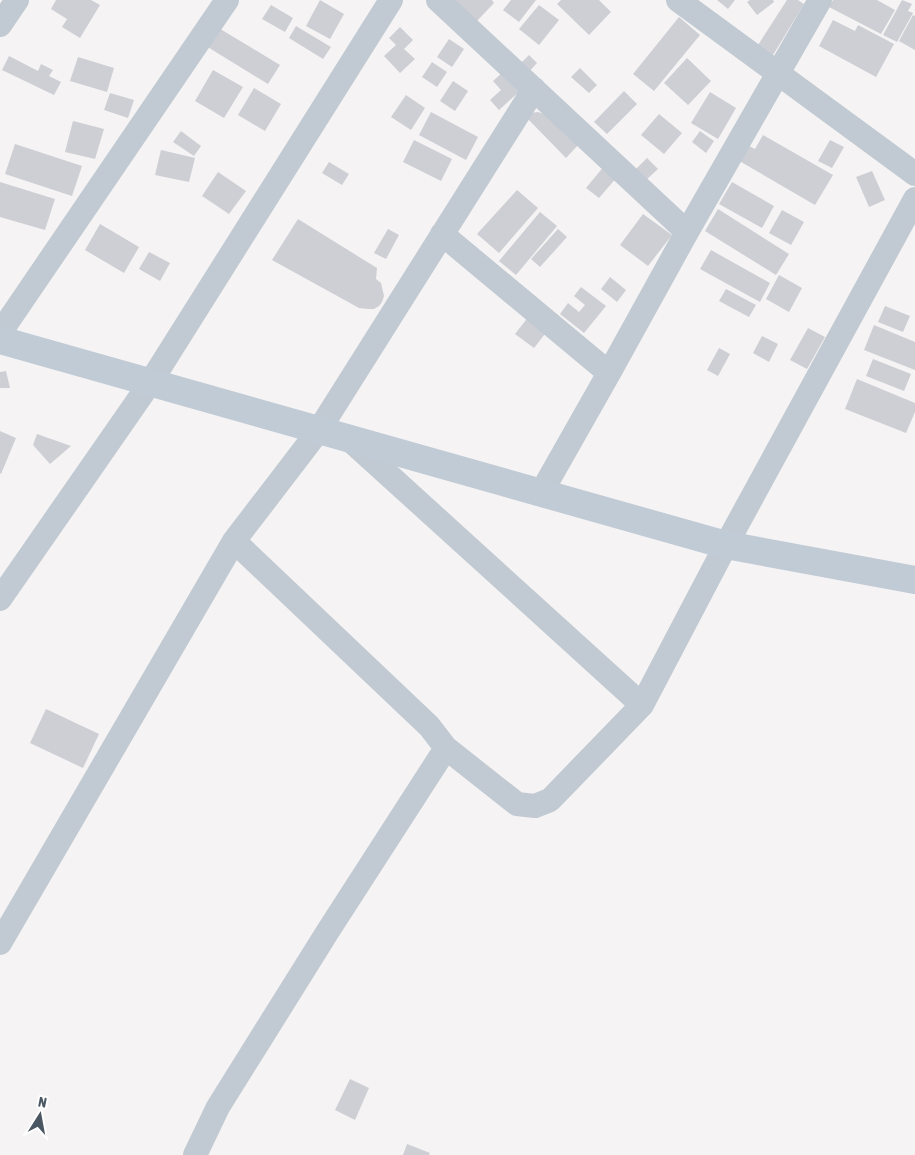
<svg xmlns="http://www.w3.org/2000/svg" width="915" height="1155" font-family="'Asap Condensed',sans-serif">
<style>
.building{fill:#cdcfd5}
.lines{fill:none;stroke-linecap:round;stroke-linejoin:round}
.street{stroke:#c1cad2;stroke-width:24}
.secondary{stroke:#c1cbd6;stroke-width:28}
</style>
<rect width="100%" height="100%" fill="#f5f3f3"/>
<path class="building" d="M56,0H91L100,5L80,38L62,27L67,19L51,9Z
M320,0L344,14L330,39L306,26Z
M453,0H492L494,3L476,22Z
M511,0H536L519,22L503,10Z
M561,0H599L611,12L589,35L557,4Z
M717,0H735L728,9Z
M750,0H773L774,2L757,15L747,2Z
M787,0H798L804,4L773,55L758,45Z
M833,0H877L895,10L881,34L829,7Z
M902,0L912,4L908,11L913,13L897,42L883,35Z
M271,5L293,18L285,32L262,19Z
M539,5L559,20L539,45L519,29Z
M913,15L915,16V50L899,41Z
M679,17L700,35L654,91L633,74Z
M833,20L855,31L858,25L894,44L876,77L819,46Z
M296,26L331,47L323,59L289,38Z
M217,27L280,65L268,84L206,46Z
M400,27L413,40L404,49L415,59L400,73L384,56L396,45L389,38Z
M449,39L464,49L452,67L437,57Z
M529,55L537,63L526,75L517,67Z
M9,56L38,71L41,64L53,70L49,76L61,82L54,95L2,70Z
M78,57L114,68L107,92L70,81Z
M687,58L711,81L688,105L664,83Z
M432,62L447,72L437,87L422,77Z
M580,68L597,85L589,93L571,77Z
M213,70L243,87L224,118L195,101Z
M503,72L520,91L499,110L490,100L501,90L493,81Z
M453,81L468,91L455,111L440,101Z
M254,88L281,104L265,131L238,115Z
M624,91L637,104L607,134L594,122Z
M710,92L736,108L718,139L691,123Z
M110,93L134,100L128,118L104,110Z
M406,95L425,108L411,130L391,117Z
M431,112L478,137L466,160L419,135Z
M538,112L547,115L579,144L566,158L527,118L531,113Z
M659,114L682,133L664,154L641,135Z
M73,121L104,129L95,159L65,152Z
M181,131L201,146L194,156L173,142Z
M700,131L714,141L706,153L692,142Z
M763,135L833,175L815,205L736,159L745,144L755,149Z
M414,140L452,159L441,181L403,162Z
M830,140L844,147L832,168L818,161Z
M15,144L82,166L72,196L5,174Z
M161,150L195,158L189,182L155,175Z
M647,158L658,169L646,180L635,170Z
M329,162L349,174L342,185L322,173Z
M605,165L618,176L599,198L586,188Z
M872,171L885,200L869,207L856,177Z
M218,172L246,191L229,214L202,196Z
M0,182L55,199L45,230L0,217Z
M732,182L774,206L762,228L719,204Z
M517,190L538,208L499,253L477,234Z
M718,209L789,254L776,275L705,231Z
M782,210L804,222L791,245L769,233Z
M540,212L557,226L516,275L499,261Z
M643,214L672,235L648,266L620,245Z
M298,219L377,268L376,279L381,283L384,296L382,302L379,306L374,309H368L359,308L272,260Z
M100,224L139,247L124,273L85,250Z
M388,229L399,235L386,259L374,253Z
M558,229L567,237L540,267L531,259Z
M711,250L770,283L760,302L700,269Z
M149,252L170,263L160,281L139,269Z
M779,275L802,288L789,312L766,299Z
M610,277L626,290L617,302L601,289Z
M581,287L606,306L584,333L560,314L568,303L579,312L585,305L574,296Z
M726,289L756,305L749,317L719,301Z
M885,306L910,316L903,332L878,322Z
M529,316L548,330L534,348L515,334Z
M874,325L915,342V370L864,350Z
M808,328L825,337L807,369L790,360Z
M762,336L778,344L769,362L753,353Z
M719,348L730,354L718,376L707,370Z
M873,359L911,374L904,391L866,376Z
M6,371L10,388H0V372Z
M857,379L915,403V412L906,433L845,409Z
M0,431L16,438L1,474L0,473Z
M37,434L71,446L50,464L33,445Z
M46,709L99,734L83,768L30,743Z
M350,1079L369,1088L355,1120L335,1110Z
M407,1144L430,1153L429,1155H403Z"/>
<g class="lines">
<path class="street" d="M438,0L687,232
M678,0L915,174
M0,25L17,0
M442,234L609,373
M0,333L227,0
M349,439L642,705
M541,493L609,373L687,232L820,0
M234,541L429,726L446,748L517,804L535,806L550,800L642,705L726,545L915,199
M0,599L150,383L391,0
M0,943L234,541L319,430L534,89
M195,1155L218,1107L328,931L446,748"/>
<path class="secondary" d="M0,340L726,545L915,580"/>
</g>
<g transform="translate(40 1115) rotate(11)" stroke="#ffffff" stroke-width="4" paint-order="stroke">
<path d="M0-4L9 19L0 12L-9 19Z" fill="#4a5661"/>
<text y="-8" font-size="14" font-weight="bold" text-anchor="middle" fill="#4a5661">N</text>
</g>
</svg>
